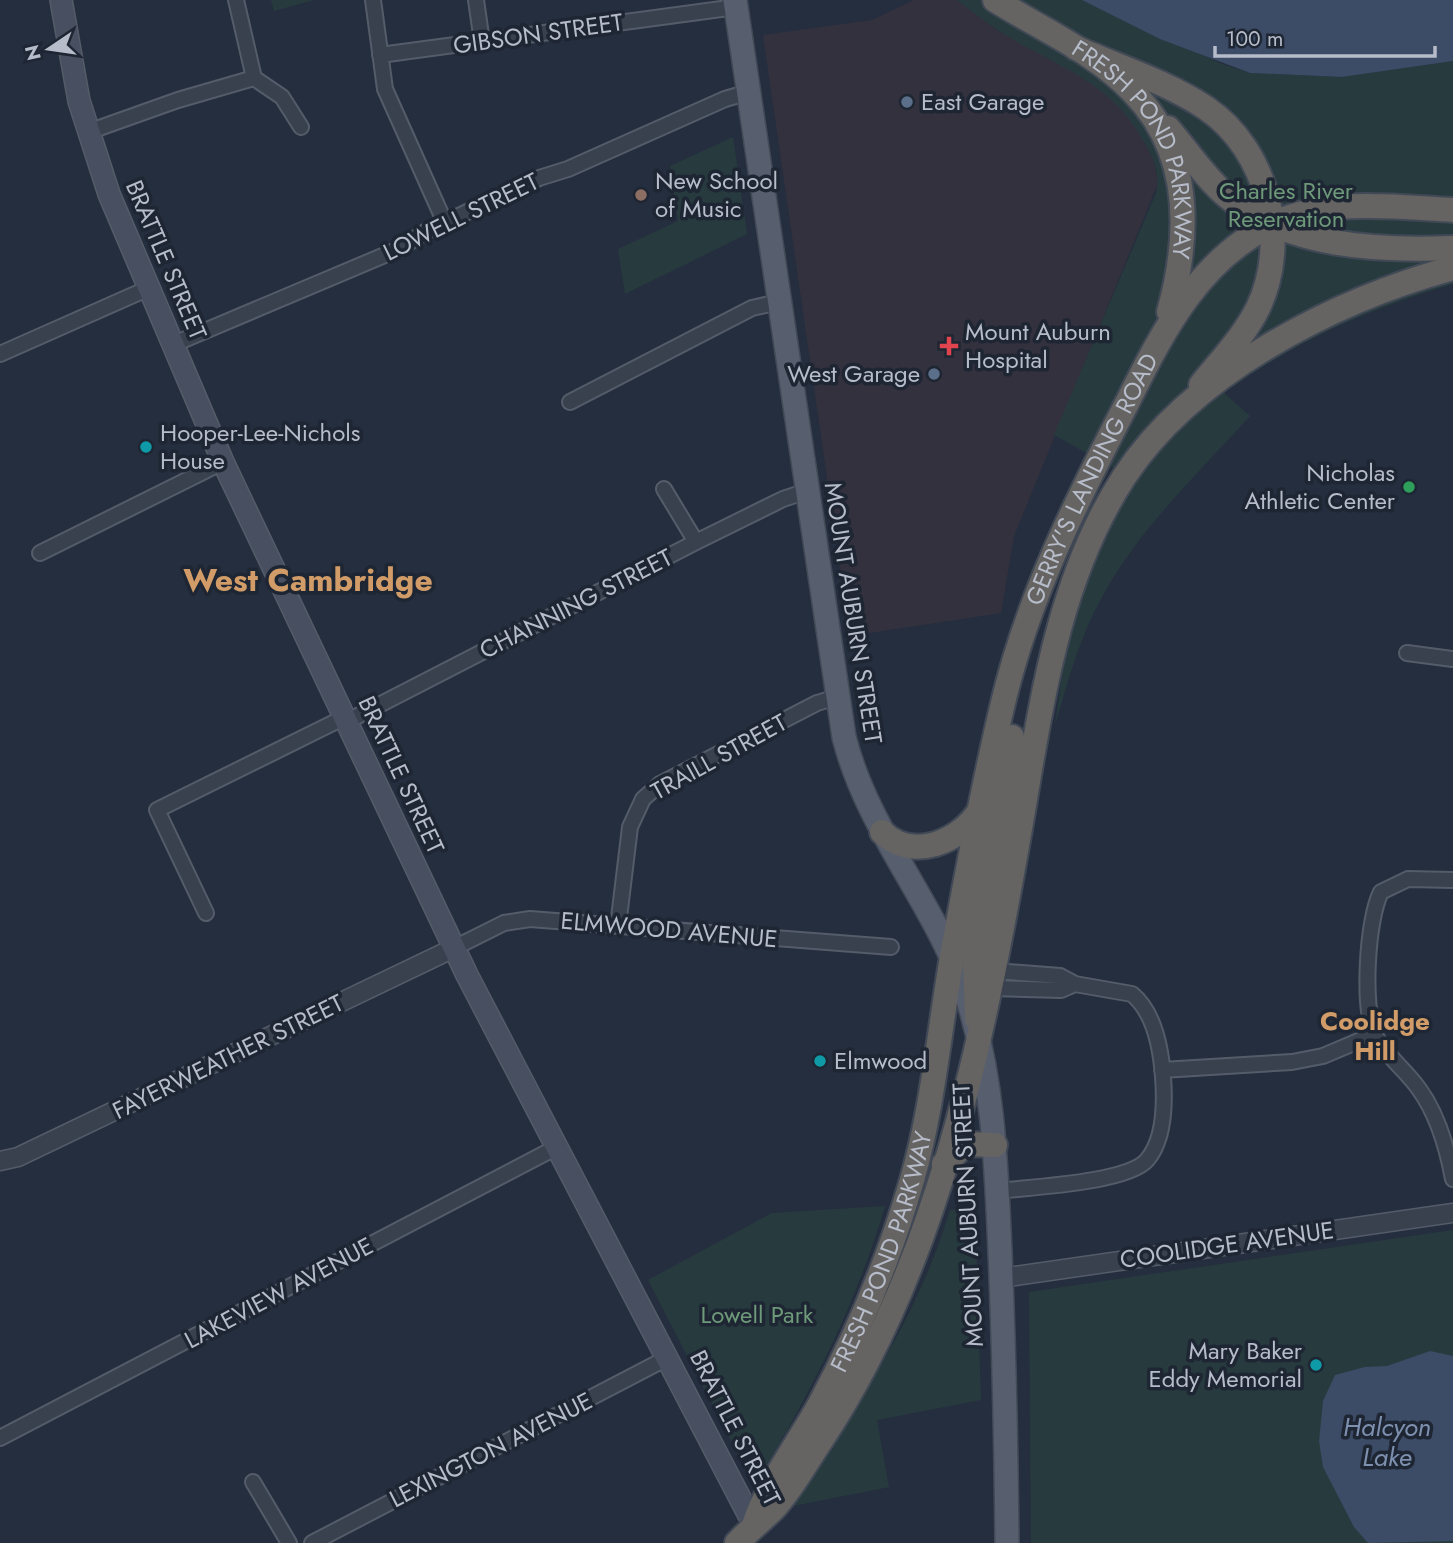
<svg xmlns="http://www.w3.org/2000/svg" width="1453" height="1543" font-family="Jost,sans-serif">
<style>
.medical{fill:#34313f}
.green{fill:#273b3f}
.water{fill:#3c4b66}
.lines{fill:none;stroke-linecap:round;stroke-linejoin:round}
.minor-casing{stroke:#545c69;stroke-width:18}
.tertiary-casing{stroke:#545c69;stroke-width:21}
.secondary-casing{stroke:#545c69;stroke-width:24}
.primary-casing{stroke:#434a57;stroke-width:26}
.trunk-casing{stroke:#414956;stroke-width:28}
.minor{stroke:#39414e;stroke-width:14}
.tertiary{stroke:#39414e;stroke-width:18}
.secondary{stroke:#484f61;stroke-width:21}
.primary{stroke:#575f6e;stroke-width:23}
.trunk{stroke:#666462;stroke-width:24}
.service-dot{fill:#5c6f8a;stroke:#1e2633;stroke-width:2.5}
.education-dot{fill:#8d6e63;stroke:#1e2633;stroke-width:2.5}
.health-dot{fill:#e0444e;stroke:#1e2633;stroke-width:2.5}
.culture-dot{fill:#0f9aa8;stroke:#1e2633;stroke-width:2.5}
.leisure-dot{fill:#2e9e5b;stroke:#1e2633;stroke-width:2.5}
.labels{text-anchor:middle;stroke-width:7;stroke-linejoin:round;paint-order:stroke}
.street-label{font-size:24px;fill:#b6bcc9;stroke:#1e2633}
.poi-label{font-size:24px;fill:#b6bcc9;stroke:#1e2633;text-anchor:start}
.park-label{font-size:24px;fill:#6e997a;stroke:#1e2633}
.neighbourhood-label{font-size:26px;font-weight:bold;fill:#d19c68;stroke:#1e2633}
.water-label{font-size:26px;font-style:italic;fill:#7e90af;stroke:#1e2633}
.district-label{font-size:32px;font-weight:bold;fill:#d19c68;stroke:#1e2633}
</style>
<rect width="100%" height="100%" fill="#252e3e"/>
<path class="medical" d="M914,0H957L997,30L1087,79L1117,102L1134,122L1154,161L1158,183L1014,536L1001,613L850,636L763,35L872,20Z"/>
<path class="green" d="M271,0H314L274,11Z
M957,0H1082L1222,64L1250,73L1342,77L1453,61V284C1369,309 1295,341 1224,393L1250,416C1198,474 1138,529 1101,599C1079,638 1068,682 1055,725L1068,633L1082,579L1133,479L1054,435L1156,193C1160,176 1155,162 1147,147C1111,78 1056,68 996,29C983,20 970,10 957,0Z
M733,137L747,234L625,294L618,249L678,221L670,166Z
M885,1206C857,1301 814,1387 763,1471L754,1475L745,1468L648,1280L772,1213Z
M950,1210H975L981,1400L877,1420L889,1487L788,1507C853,1413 917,1321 950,1210Z
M1453,1230V1543H1031L1029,1292Z"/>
<path class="water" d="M1082,0H1453V61L1342,77L1250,73L1160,39Z
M1430,1351L1453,1356V1541L1368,1543L1354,1527L1323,1467L1319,1441L1323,1401L1335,1375L1365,1367L1387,1366Z"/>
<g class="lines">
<defs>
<path id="minor" d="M373,0L385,89L445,223
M476,0L482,42
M380,55L736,7
M254,78L282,97L301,127
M88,132L178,100L254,78L236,0
M174,344L399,249L425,232L539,178L568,169L725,99L749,92
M0,354L149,288
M570,402L752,308L779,302
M664,489L696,542
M40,553L223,462
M1407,653L1453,659
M348,721L696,542L783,499L807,491
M1453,880L1408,879L1381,892C1367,919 1362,1007 1375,1035C1385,1055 1406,1070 1419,1089C1438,1115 1447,1147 1453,1179
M206,913L157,810L345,717
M618,926L630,827L643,799L660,784L817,703L837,697
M454,948L504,923L530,919L891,947
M995,971L1060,976L1075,984
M992,988L1061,990L1075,984L1132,994C1155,1013 1161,1049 1163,1077C1165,1103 1165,1139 1147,1160C1127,1183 1030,1187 997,1191
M1162,1070L1292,1062L1323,1056L1375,1034
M0,1438L557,1147
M253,1482L289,1543
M312,1543L669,1357"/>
<path id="tertiary" d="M0,1161L18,1157L454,948
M1001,1278L1453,1213"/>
<path id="secondary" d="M61,0L79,101L109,194L223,462L467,975L754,1525"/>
<path id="primary" d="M735,0L844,737C868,833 938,906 968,1000C994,1083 996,1166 1000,1251C1004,1349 1006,1446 1007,1543"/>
<g id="trunk">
<path id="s1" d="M995,0C1041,29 1095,52 1133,92C1193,153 1190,236 1169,312"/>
<path d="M1076,48C1117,66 1169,83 1206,108C1268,150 1290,241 1258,308C1244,336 1221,360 1201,385"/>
<path d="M1168,128C1188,151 1205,178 1228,197C1287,247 1378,251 1453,248"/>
<path d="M882,832C912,862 960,842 980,810"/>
<path d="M977,1019L975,958L1012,737"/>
<path d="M944,1164L966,1144L995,1145"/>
<path id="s2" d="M754,1525C769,1481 798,1444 820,1404C858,1333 890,1257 912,1180C933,1107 939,1032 952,957C967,872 983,787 1003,703C1028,597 1076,502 1126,405C1162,333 1199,257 1277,222C1332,198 1395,207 1453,210"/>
<path d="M737,1543C749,1530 764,1519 776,1506C793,1487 806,1463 820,1442C937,1267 982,1044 1018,840C1040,716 1054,585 1124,477C1193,372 1335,300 1453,268"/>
</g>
</defs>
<use href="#minor" class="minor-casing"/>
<use href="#tertiary" class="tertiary-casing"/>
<use href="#secondary" class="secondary-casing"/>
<use href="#primary" class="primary-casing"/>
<use href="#trunk" class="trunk-casing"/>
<use href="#minor" class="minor"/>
<use href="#tertiary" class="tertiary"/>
<use href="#secondary" class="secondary"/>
<use href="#primary" class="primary"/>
<use href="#trunk" class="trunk"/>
</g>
<g class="service-dot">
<circle cx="907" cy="102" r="7"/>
<circle cx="934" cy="374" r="7"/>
</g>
<circle class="education-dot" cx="641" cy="195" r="7"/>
<path class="health-dot" d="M945.5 335.5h7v7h7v7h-7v7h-7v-7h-7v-7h7z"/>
<g class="culture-dot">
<circle cx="146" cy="447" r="7"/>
<circle cx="820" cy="1061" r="7"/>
<circle cx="1316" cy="1365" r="7"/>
</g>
<circle class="leisure-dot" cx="1409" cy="487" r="7"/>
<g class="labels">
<g class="street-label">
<text transform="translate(538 34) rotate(-8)" y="8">GIBSON STREET</text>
<text dy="8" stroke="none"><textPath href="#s1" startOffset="219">FRESH POND PARKWAY</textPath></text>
<text transform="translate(461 217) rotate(-26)" y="8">LOWELL STREET</text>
<text transform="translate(166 260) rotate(67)" y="8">BRATTLE STREET</text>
<text dy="8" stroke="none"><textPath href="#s2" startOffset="1108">GERRY'S LANDING ROAD</textPath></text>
<text transform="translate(576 604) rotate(-27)" y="8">CHANNING STREET</text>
<text transform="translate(853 613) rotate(81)" y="8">MOUNT AUBURN STREET</text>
<text transform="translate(719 757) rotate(-29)" y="8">TRAILL STREET</text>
<text transform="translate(401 775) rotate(65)" y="8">BRATTLE STREET</text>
<text transform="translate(669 930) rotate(5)" y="8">ELMWOOD AVENUE</text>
<text transform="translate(228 1057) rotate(-26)" y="8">FAYERWEATHER STREET</text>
<text transform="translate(968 1215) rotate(-93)" y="8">MOUNT AUBURN STREET</text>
<text transform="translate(1227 1245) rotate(-8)" y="8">COOLIDGE AVENUE</text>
<text dy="8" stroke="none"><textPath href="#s2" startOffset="303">FRESH POND PARKWAY</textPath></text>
<text transform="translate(279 1293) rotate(-28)" y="8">LAKEVIEW AVENUE</text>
<text transform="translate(735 1428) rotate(63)" y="8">BRATTLE STREET</text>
<text transform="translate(491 1450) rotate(-27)" y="8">LEXINGTON AVENUE</text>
</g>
<g class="poi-label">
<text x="921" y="110">East Garage</text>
<text x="655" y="189">New School<tspan x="655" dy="28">of Music</tspan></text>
<text x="965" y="340">Mount Auburn<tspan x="965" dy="28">Hospital</tspan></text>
<text x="920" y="382" text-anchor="end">West Garage</text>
<text x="160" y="441">Hooper-Lee-Nichols<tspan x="160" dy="28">House</tspan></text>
<text x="1395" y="481" text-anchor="end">Nicholas<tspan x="1395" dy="28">Athletic Center</tspan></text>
<text x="834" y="1069">Elmwood</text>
<text x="1302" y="1359" text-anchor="end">Mary Baker<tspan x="1302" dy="28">Eddy Memorial</tspan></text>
</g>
<g class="park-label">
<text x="1286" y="199">Charles River<tspan x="1286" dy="28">Reservation</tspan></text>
<text x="757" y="1323">Lowell Park</text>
</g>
<g class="neighbourhood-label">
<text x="1375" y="1030">Coolidge<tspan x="1375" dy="30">Hill</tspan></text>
</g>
<g class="water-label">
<text x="1387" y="1436">Halcyon<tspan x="1387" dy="30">Lake</tspan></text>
</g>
<g class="district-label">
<text x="308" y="591">West Cambridge</text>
</g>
</g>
<g transform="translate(49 49) rotate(257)" stroke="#1e2633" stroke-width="5" paint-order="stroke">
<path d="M0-5L12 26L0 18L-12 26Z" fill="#b6bcc9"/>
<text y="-10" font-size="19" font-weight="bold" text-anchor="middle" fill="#b6bcc9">N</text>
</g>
<path d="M1215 46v10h220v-10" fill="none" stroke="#b6bcc9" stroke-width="3.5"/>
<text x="1226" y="46" font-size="21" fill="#b6bcc9" stroke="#1e2633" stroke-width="5" paint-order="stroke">100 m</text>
</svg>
